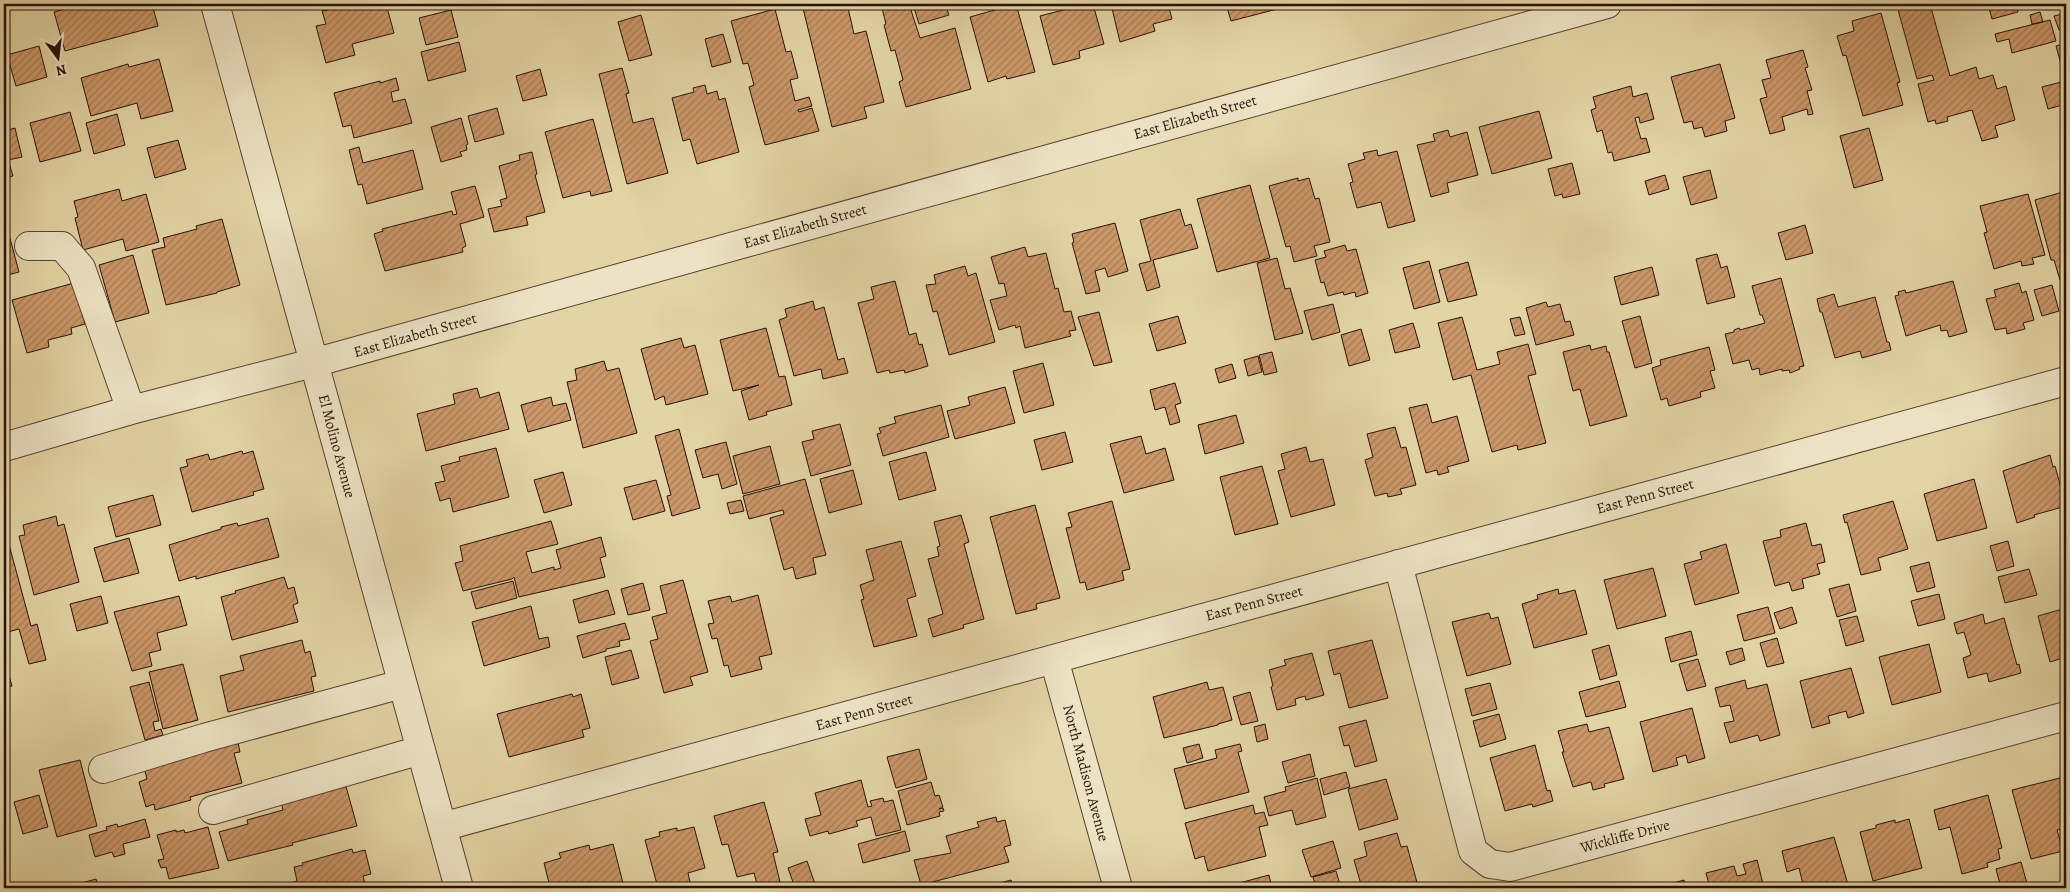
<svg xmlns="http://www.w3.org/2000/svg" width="2070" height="892" font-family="Alegreya,serif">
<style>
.building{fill:url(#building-hatch);stroke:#281108}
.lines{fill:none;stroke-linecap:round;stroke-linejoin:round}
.minor-casing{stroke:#57422f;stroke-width:30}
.minor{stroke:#ede3c4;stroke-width:28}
.labels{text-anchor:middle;stroke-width:5;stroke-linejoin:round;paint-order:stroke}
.street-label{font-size:15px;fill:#281108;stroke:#ede3c4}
</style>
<defs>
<pattern id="building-hatch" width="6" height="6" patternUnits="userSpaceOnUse" patternTransform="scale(1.25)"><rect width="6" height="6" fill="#cc986a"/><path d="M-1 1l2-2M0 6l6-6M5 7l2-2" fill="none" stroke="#a67b55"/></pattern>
</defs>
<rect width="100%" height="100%" fill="#e3d4a5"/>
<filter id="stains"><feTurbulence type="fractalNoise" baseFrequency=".004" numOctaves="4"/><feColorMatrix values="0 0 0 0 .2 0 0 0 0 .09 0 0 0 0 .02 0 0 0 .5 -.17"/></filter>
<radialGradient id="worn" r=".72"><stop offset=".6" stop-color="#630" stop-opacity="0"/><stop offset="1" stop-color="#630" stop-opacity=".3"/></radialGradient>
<path class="building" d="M84,4H152L158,26L65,51L54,12Z
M351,4H386L394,33L352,44L355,55L326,63L316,26L326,24L322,11Z
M802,4H838L840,10L848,8L854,34L866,31L884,102L864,107L867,118L832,127Z
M881,4H909L920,38L955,28L971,89L906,107L899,82L903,80L895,50L891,51L884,25L886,24Z
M913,4H945L949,15L919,24Z
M1016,4L1035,72L1007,79L1006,76L988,82L970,17Z
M1065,4H1093L1104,44L1079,51L1080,58L1053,65L1040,16L1067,9Z
M1111,4H1168L1172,19L1153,24L1155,31L1120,42Z
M1226,4H1284L1285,7L1231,21Z
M1906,4H1930L1950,76L1976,67L1979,79L1993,75L1997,89L2006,86L2015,120L1995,126L1998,137L1982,141L1972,110L1947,117L1948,121L1936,124L1935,120L1928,122L1918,84L1934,80L1932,75L1917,79L1897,6Z
M1988,4H2016L2018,12L1992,19Z
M775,9L786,52L791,51L798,78L790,80L795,101L809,97L812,106L798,110L799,112L812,108L819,131L765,145L749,87L754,85L748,63L743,64L731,21Z
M451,10L458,37L426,45L419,18Z
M2040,12L2043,22L2032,24L2030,15Z
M1881,13L1900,82L1897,83L1903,105L1863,116L1846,55L1843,56L1837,36L1854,31L1852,21Z
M2066,13V28L2059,30L2054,16Z
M641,15L652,55L629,61L618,22Z
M2050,20L2056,41L2012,53L2009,39L1997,42L1995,34Z
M723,34L731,62L712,67L705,39Z
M459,42L466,71L428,81L421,52Z
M2066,43V75H2064L2056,46Z
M39,46L47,77L16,86L7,55Z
M1803,50L1808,67L1805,68L1812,90L1807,91L1813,114L1808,115L1807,109L1782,117L1785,130L1770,134L1760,99L1767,97L1762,80L1771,78L1766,60Z
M159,59L173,111L141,119L137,103L91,116L81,78L128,64L129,67Z
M1720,64L1735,118L1725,121L1727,131L1705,137L1702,127L1694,129L1692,121L1684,123L1671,77Z
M622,68L629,93L626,94L633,123L653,118L668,173L627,184L599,74Z
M540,69L547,95L523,101L516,76Z
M396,78L399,90L391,92L393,102L405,99L412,123L354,138L351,125L343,127L334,93L380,81V83Z
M2065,81L2066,104L2048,109L2042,87Z
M705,85L707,94L717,91L719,100L725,98L739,152L697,164L690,139L683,141L672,98L694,92L693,88Z
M1631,86L1633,97L1647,93L1654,119L1640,123L1639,117L1635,118L1641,139L1646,138L1650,152L1614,161L1612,152L1608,153L1602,130L1597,132L1591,110L1596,108L1593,97Z
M497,108L504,134L475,142L468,116Z
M1539,111L1552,158L1492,174L1479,127Z
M70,112L81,151L40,162L30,123Z
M117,114L125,145L94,154L86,123Z
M461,118L468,144L466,145L467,150L460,152L462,156L441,162L431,127Z
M593,119L612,191L591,196L590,191L563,198L545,132Z
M15,128L22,157L8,160L13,176L4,178V131Z
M1869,128L1883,180L1854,188L1840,136Z
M1448,130L1450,137L1467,132L1478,175L1447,183L1449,192L1431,197L1417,145L1435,141L1433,134Z
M178,140L186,169L155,178L147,148Z
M359,147L363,163L413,150L423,189L367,204L362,184L358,185L349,150Z
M1377,150L1378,156L1397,151L1415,221L1388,228L1381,202L1357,208L1350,183L1353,182L1348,164L1365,159L1363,153Z
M532,152L537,174L535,175L545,212L526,217L528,225L494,232L488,209L502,206L500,200L507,198L499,166L520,160L519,155Z
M1572,163L1580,194L1563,198L1562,194L1555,196L1548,169Z
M1710,170L1717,198L1691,205L1683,177Z
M1665,175L1669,189L1649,195L1645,181Z
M1298,178V181L1309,178L1315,199L1319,198L1330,242L1314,246L1317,256L1294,262L1290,246L1286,247L1269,186Z
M1250,185L1270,258L1217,272L1197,199Z
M475,186L484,217L460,224L466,246L462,248L463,252L385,271L374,234L383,231L382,229L452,211L453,215L457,214L451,192Z
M119,189L122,201L146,194L159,242L126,251L123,239L83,250L75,218L78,217L74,201Z
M2063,192L2066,205V278L2060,280L2054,260H2051L2035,200Z
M2028,194L2045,255L2032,258L2034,264L2022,266L2021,261L1994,269L1984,233L1987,232L1980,206Z
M1180,209L1185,226L1191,224L1198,248L1153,260L1160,287L1147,291L1139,264L1151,261L1140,220Z
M222,219L240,285L217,292V293L166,305L152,250L165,247L163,238L197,229L196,226Z
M1115,223L1128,271L1108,277L1105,268L1095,271L1100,291L1086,294L1072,243L1074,242L1072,234Z
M1805,225L1813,253L1786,260L1778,233Z
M8,231L19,272L4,276V232Z
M1345,245L1347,251L1356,249L1368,293L1356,297L1355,292L1344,295L1343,292L1328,296L1324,282L1321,283L1315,260L1326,257L1324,251Z
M1025,247L1028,257L1046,253L1055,289L1058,288L1064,312L1071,311L1076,330L1069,331L1071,336L1025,348L1020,326L1016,328L1015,325L999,330L990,300L1007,296L1004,283L999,284L991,257Z
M1717,254L1721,268L1727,266L1735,297L1707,304L1696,259Z
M133,255L149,313L115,322L99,265Z
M1277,258L1285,289L1290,288L1303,333L1275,340L1257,263Z
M1429,261L1440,302L1414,309L1403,268Z
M1468,262L1477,295L1448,302L1439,270Z
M965,266L968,276L976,273L995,342L949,355L937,311L933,312L926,285L936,284L934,275Z
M1652,267L1659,295L1621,305L1614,277Z
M1781,278L1804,366L1799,367L1800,369L1790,373L1789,370L1782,371V369L1760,375L1759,368L1752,370L1749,360L1733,364L1725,334L1734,332V330L1739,328L1740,330L1765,323L1762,315H1760L1752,286Z
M895,281L909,335L916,333L919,345L922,344L928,366L905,373L904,370L890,373L889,370L877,373L858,303L874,299L871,287Z
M1953,281L1967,332L1949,337L1947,330L1941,331L1940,325L1906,336L1895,296L1899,295L1898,292L1905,290L1906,293Z
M74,283L85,324L71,328L72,334L48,340L49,347L27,353L12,300Z
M2019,283L2022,293L2026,291L2034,320L2023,323L2025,329L2007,334L2006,328L1995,330L1986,299L1996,297L1994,290Z
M2052,285L2059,311L2042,316L2034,290Z
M1834,294L1838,307L1875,297L1887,342H1889L1891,350L1862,358L1860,351L1835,358L1822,312H1820L1817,299Z
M813,301L815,310L824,307L838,360L844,358L848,373L823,379L821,369L794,376L779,320L787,317L785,309Z
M1546,302L1548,307L1560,304L1565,322L1570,321L1574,335L1536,345L1526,308Z
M1333,304L1340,332L1312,340L1304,311Z
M1099,312L1112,362L1094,366L1078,317Z
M1178,316L1186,343L1157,351L1149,324Z
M1640,316L1652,363L1635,368L1622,321Z
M1462,317L1477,370L1500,364L1497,352L1528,344L1536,374L1528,376L1546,443L1518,450L1517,445L1492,452L1471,375L1453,380L1438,323Z
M1520,317L1525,334L1515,336L1510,319Z
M1413,323L1420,347L1395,353L1389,330Z
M766,328L779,377L785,376L792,405L766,412L767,415L749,420L741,391L759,385L733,391L720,340Z
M1361,329L1370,360L1349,366L1341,335Z
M681,338L684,348L695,345L708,394L666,405L664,396L655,400L641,349Z
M1590,345L1591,350L1606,346L1607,352H1609L1627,416L1590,426L1580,389L1573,391L1563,352Z
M1709,347L1715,370L1710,371L1715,388L1700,392L1701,397L1669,406L1667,398L1661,400L1652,368L1661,365L1660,360Z
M1272,352L1277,372L1264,375L1259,355Z
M1258,356L1262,372L1248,376L1244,360Z
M604,361L607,371L619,368L637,433L583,448L567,382L577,380L575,369Z
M1043,363L1054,405L1024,413L1013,371Z
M1232,364L1236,378L1219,383L1215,369Z
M1175,383L1181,403L1175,405L1180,422L1170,425L1165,407L1155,410L1150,390Z
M1005,387L1015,423L955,439L947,411L970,405L968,397Z
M477,388L480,398L499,392L509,429L426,451L417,414L455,404L453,394Z
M551,397L553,406L566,403L571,420L528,432L521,405Z
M1427,404L1432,423L1457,416L1469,461L1447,467L1449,472L1438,475L1437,470L1426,473L1409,408Z
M941,405L949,437L883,456L877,434L881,433L879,428L896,423L894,417Z
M1236,415L1244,443L1205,454L1198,425Z
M840,424L851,465L811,476L802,442L814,439L812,431Z
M1395,427L1401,448L1406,447L1416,485L1400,489L1402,494L1388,497L1387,493L1375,496L1365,460L1373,457L1367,434Z
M679,429L700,508L672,516L667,496L671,495L655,436Z
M1065,432L1073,462L1042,470L1034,440Z
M1141,436L1146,454L1165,448L1174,480L1124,493L1110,444Z
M726,442L737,484L722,489L718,474L703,478L695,450Z
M770,446L780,484L743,494L733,456Z
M1306,447L1310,462L1323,459L1335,505L1291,517L1278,471L1285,469L1281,454Z
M496,448L509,497L453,512L450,498L440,501L435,483L445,481L441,466L460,461L459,457Z
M242,451L243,454L253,451L264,489L253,492L254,495L192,512L180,468L188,466L186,460L208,454L210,460Z
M926,452L936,490L899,500L889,462Z
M2050,455L2053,467L2055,466L2066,506L2034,515L2035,517L2017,523L2003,471Z
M1262,466L1278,524L1235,535L1220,477Z
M853,470L862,504L829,513L820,479Z
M563,472L572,505L544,513L534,480Z
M805,479L826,555L813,558L816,574L796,579L793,567L784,570L770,518L784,514L783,510L749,519L743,496Z
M1974,479L1987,528L1937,541L1924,494Z
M656,480L665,511L633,520L624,488Z
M153,495L161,525L116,537L108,507Z
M741,500L744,511L730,514L727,503Z
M1112,501L1130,569L1122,571L1124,580L1087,590L1085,582L1080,583L1066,528L1072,527L1068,513Z
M1893,501L1908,549L1878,558L1881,570L1861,575L1847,522L1845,523L1843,515Z
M1035,505L1060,598L1036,604L1037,609L1016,614L990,517Z
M961,515L969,542L964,544L984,619L963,625L964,628L933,637L928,619L943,614L928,559L939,556L937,547L940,546L934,522Z
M56,516L58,526L64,524L79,582L34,595L19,536L25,535L23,525Z
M268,518L279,557L196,579V576L179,581L169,545L221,529V527L237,523L238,526Z
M551,521L558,544L526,552L532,573L554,567V570L561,568L556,550L601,537L606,556L600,558L605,577L519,597L514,577L512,579L463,591L455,563L463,561L460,546Z
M1806,523L1812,546L1821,544L1825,562L1817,564L1820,574L1802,579L1804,588L1792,591L1789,582L1775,586L1763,541L1781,537L1780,530Z
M4,526L31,626L37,624L46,660L29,664L19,629L4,633Z
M129,538L139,573L104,582L94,548Z
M901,541L916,596L907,599L917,636L874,647L861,600L864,599L860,585L874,580L866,550Z
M2008,541L2014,566L1997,571L1990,546Z
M1726,544L1739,593L1695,605L1684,564L1702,559L1700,552Z
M1929,562L1935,587L1917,592L1910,567Z
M1653,568L1666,616L1617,629L1604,580Z
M2029,569L2037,595L2005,603L1998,577Z
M284,577L288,589L294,587L298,603L293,605L298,622L232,640L221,597L236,593L235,591Z
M683,580L708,672L690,677L693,685L664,693L650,641L658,639L652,617L667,613L660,586Z
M513,581L517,598L476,609L471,592Z
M643,583L650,610L628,615L621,589Z
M1849,584L1856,611L1837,617L1829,589Z
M1558,589L1559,594L1575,590L1587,634L1534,648L1522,604L1538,599L1537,595Z
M608,590L615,614L579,623L573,600Z
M1939,594L1945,619L1918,626L1911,601Z
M758,595L772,654L759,657L762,669L731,677L728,665L724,666L717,638L712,639L708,624L714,623L708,601L730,596L732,602Z
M101,596L108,623L77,631L70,604Z
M179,596L187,625L157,633L161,650L149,653L152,666L132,671L114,612Z
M531,606L539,639L548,637L550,647L484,666L472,622Z
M1768,607L1775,633L1744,641L1737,615Z
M1792,607L1797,623L1780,629L1774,613Z
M2066,608V657L2050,662L2038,616Z
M1489,613L1491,619L1498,617L1511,664L1467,676L1452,622Z
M1983,614L1985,624L2004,618L2017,665L2019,664L2021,673L1989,682L1987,673L1968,678L1963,658L1971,655L1964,632L1957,634L1954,623Z
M1857,616L1864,641L1846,646L1839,620Z
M625,623L630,639L619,641L620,646L606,649V651L583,658L577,636Z
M1691,631L1697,655L1671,662L1665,638Z
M1777,638L1784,663L1767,667L1760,643Z
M302,640L305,653L310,651L316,676L311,677L314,691L228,712L220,676L244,670L240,656Z
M1372,640L1388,698L1349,708L1340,673L1334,675L1328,651Z
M1929,644L1941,692L1892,705L1879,657Z
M1609,645L1617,675L1600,680L1592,650Z
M1742,648L1745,660L1730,665L1726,652Z
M631,650L639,678L612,685L605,657Z
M1312,653L1324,695L1306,700L1305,696L1295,699L1296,705L1277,710L1271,687L1273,686L1269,670L1286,665L1284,660Z
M4,658L12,686L4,688Z
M1698,659L1706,686L1687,691L1679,664Z
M183,664L198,720L163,729L149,672Z
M1851,668L1864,713L1848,718L1846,711L1828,716L1830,723L1812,728L1800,681Z
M1745,680L1747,689L1767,684L1780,735L1760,741L1758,735L1730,743L1724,723L1734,721L1730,705L1720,707L1715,688Z
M1619,681L1626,707L1586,717L1579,692Z
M149,682L159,721L153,722L155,731L161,729L163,735L145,740L130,687Z
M1207,682L1209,690L1223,687L1232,720L1218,724V725L1164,738L1153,697Z
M1490,683L1497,709L1472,716L1465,689Z
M1250,692L1258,721L1241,725L1233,697Z
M572,694L573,697L581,694L590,728L582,730L584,737L509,757L497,714Z
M1692,708L1705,758L1688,763L1686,755L1676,758L1678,765L1653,772L1640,722Z
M1499,714L1506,739L1480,747L1473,721Z
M1366,720L1377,761L1355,767L1349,745L1344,746L1339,727Z
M1265,724L1268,739L1257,742L1254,727Z
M1587,724L1589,732L1609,727L1624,779L1604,784L1605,787L1593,790L1591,782L1573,787L1562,752H1564L1558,731Z
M237,738L240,752L234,753L242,783L190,797L191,800L155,810L154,804L146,807L139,782L147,779L143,763Z
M1199,744L1203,758L1187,763L1183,748Z
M1240,744L1242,751L1238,752L1249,792L1185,809L1174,769L1217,758L1215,750Z
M1535,745L1547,791L1550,790L1553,801L1533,807L1532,804L1505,811L1490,758Z
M919,749L927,779L896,788L887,757Z
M1310,754L1315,776L1288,783L1282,762Z
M80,760L97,826L57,837L39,770Z
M1346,772L1350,787L1324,795L1320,779Z
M1317,778L1326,817L1296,825L1292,810L1269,816L1264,797L1286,791L1285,787Z
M2060,778L2066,800V828L2057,830L2063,851L2031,859L2012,790Z
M1386,779L1398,819L1359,830L1348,789Z
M861,780L868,807L872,806L870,801L883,798L884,802L893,800L901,830L876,836L871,817L856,821L858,826L829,834L828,831L810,836L805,819L821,815L815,793Z
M931,782L935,796L939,795L943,807L939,809L943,808L944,811L939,812L940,816L907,825L898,791Z
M345,783L357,826L292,843L293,845L228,861L219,832L248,824L247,820L283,810L281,801Z
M39,795L48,827L23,834L14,802Z
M1988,795L2002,848L1998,849L2000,859L1987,863L1988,867L1962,874L1950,827L1939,830L1934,810Z
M764,802L778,852L773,853L780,882L758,888L754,873L737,877L728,844L722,845L714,816Z
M1253,805L1255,814L1264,812L1268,825L1259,827L1266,856L1208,871L1204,856L1195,859L1185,823Z
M996,817L997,822L1005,820L1011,845L1004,847L1009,862L921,885L914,860L951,853L946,836L979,827L977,822Z
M145,819L150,837L123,844L125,854L114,857L112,852L95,857L89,835L107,830L106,827L117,824L118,827Z
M1909,819L1922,868L1873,881L1860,832L1876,828V825L1895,820V823Z
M208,827L219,868L169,879L166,867L161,868L158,860L164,859L157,835L176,830V832L184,830L185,833Z
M694,827L705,868L688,873L690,882L667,888H658L645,840L660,836L659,832L677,828V831Z
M905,831L910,851L863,863L858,844Z
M1397,833L1401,847L1407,846L1418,886L1411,888H1376L1375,884L1362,888L1354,860L1367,856L1364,842Z
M1834,837L1849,888H1804L1799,868L1787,872L1782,851Z
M1333,841L1341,868L1311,877L1302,850Z
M613,844L624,887L547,888L545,884L549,883L544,863L561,858L559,853L589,845L590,850Z
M352,849L353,853L365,850L371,874L363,876L366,888H292L291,883L297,881L294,867L303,865L302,863Z
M1757,860L1764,888H1710L1706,873L1734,866L1737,876L1746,874L1743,864Z
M807,861L815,884L802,888H795L788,868Z
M2021,862L2028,887L2001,888L1996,869Z
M1336,871L1341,888H1316L1313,877Z
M1269,875L1272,888H1221Z
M96,879L99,888H75L74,885Z
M1011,880L1014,888H981Z
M1684,880L1686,888H1656Z"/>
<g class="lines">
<defs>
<path id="minor" d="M215,4L459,888
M29,246H62L81,268L131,410
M4,447L131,410L313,363L1607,4
M1398,564L1473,851L1490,864L1510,867L2066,716
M1054,659L1118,888
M103,769L204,738L402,684
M213,810L421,750
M442,827L2066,381"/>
</defs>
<use href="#minor" class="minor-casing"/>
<use href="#minor" class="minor"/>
</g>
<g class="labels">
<g class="street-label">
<text transform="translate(1195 117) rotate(-16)" y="5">East Elizabeth Street</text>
<text transform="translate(805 226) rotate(-16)" y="5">East Elizabeth Street</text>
<text transform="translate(415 335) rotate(-16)" y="5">East Elizabeth Street</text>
<text transform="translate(337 446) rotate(75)" y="5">El Molino Avenue</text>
<text transform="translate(1645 496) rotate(-15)" y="5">East Penn Street</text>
<text transform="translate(1254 603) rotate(-15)" y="5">East Penn Street</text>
<text transform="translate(864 712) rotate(-16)" y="5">East Penn Street</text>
<text transform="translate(1086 773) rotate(75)" y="5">North Madison Avenue</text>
<text transform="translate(1625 836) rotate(-15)" y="5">Wickliffe Drive</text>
</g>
</g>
<rect width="2070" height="892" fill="none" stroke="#e3d4a5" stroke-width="20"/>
<rect x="5" y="5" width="2060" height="882" fill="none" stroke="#281108" stroke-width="2.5"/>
<rect x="10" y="10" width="2050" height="872" fill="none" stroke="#281108"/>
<g transform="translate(58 58) rotate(165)" stroke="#ede3c4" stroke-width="4" paint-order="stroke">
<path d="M0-4L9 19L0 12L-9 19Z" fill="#281108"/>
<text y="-8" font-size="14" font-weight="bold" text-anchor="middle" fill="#281108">N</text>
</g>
<rect width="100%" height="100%" filter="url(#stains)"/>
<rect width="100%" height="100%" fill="url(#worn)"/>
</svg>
